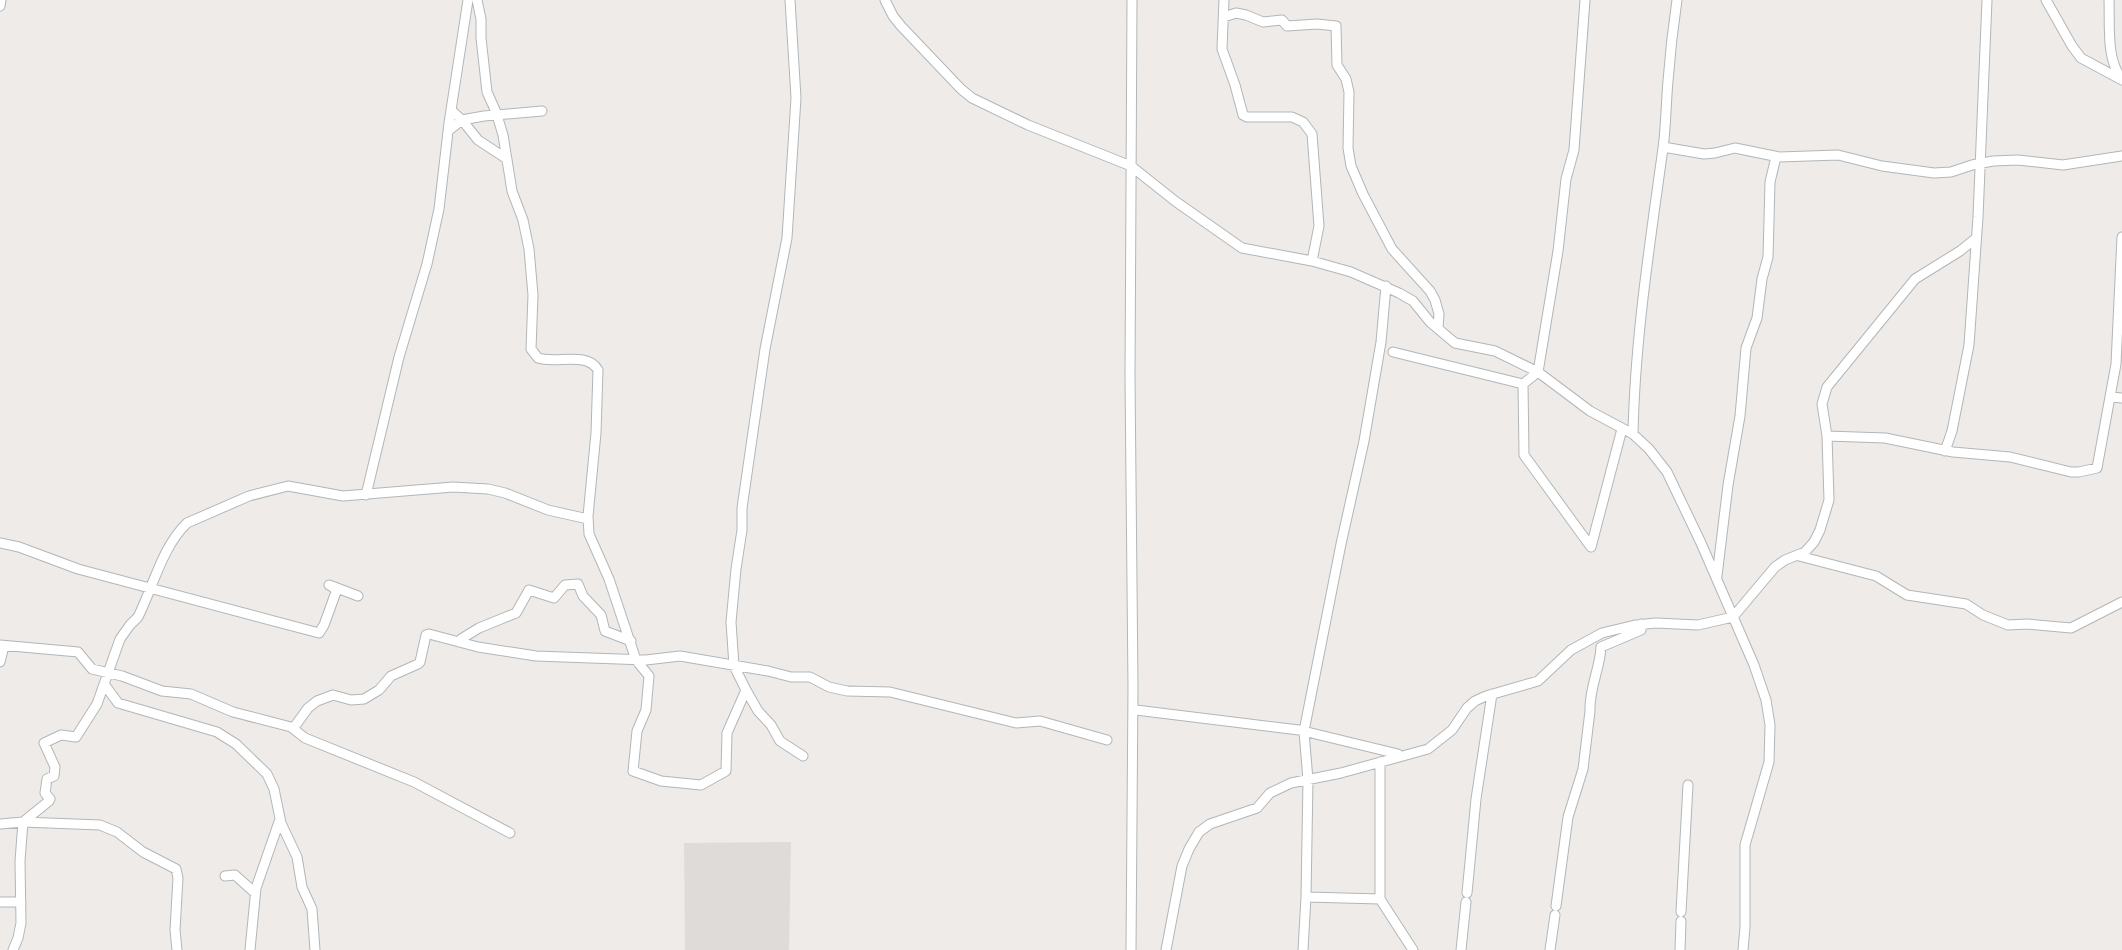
<svg xmlns="http://www.w3.org/2000/svg" width="2122" height="950" font-family="'Asap Condensed',sans-serif">
<style>
.industrial{fill:#dedbd9}
.lines{fill:none;stroke-linecap:round;stroke-linejoin:round}
.street-casing{stroke:#b2b6b8;stroke-width:11}
.street{stroke:#fff;stroke-width:9}
</style>
<rect width="100%" height="100%" fill="#efebe8"/>
<path class="industrial" d="M791,842L789,950H685L684,843Z"/>
<g class="lines">
<defs>
<path id="street" d="M477,0L481,19V38L487,92L496,112L503,135L512,191L523,220L529,249L533,295L531,349L538,358C556,364 587,351 598,370L596,433L588,516L589,534L609,579L636,660L649,676L646,710L637,731L633,771L661,781L701,785L726,771L727,733L746,690L758,711L771,725L780,741L803,756
M885,0L893,16L901,26L961,89L972,98L1028,125L1131,166L1175,201L1242,248L1312,261L1351,272L1399,293L1413,301L1430,322L1455,343L1495,351L1538,372L1590,411L1633,434L1649,449L1667,472L1701,543L1754,665L1766,700L1770,725L1769,762L1745,845V927L1743,950
M1224,0L1222,49L1235,85L1243,115L1247,117H1292L1303,122L1312,134L1319,226L1312,261
M1585,0L1574,150L1566,179L1558,251L1538,372L1523,384L1524,455L1591,547
M2046,0L2072,46L2081,58L2122,80
M2109,0C2110,24 2106,58 2121,78
M0,6L1,0
M1224,17L1236,13L1246,15L1263,22L1282,20L1287,26L1317,24L1336,26L1337,65L1346,79L1349,92L1348,148L1351,166L1363,194L1392,249L1430,291L1435,300L1439,314L1438,329
M451,110L462,120L484,116L542,111
M448,131L462,120L478,140L507,159
M1663,147L1704,154L1715,153L1735,148L1779,157L1838,155L1882,166L1934,173L1951,172L1972,165L1993,161L2018,160L2063,165L2122,156
M1393,352L1523,384
M2111,397L2122,398
M1633,434C1635,338 1650,243 1663,148C1666,126 1666,103 1668,81C1670,54 1673,27 1677,0
M1827,436L1885,438L1953,452L2010,457L2071,472H2079L2097,468L2116,364L2122,237
M1945,451L1952,431L1969,345L1978,217L1987,0
M366,495L399,357L427,264L439,209L449,123L468,0
M0,543L19,547L78,569L319,633L324,625L336,592L334,588L329,585L358,596
M1591,547L1622,429
M1799,556L1876,576L1907,595L1966,604L1983,615L2008,625L2027,624L2071,628L2122,602
M1717,576L1728,485L1740,416L1746,348L1757,318L1762,279L1768,257L1770,182L1776,157
M461,639L479,628L516,613L529,590L554,598L565,585L578,584L583,596L601,615L605,631L631,641
M0,645L78,652L92,669L122,676L162,691L191,694L233,712L291,727L295,726L308,708L317,701L333,695L351,700L364,699L379,690L391,676L418,664L420,662L426,635L429,634L478,647L536,656L646,660L680,656L768,671L791,677H810L829,687L847,691L890,692L1016,723L1040,721L1107,740
M0,662L4,646
M104,684L118,703L217,732L236,744L267,774L274,789L281,823L297,857L302,887L312,909L315,950
M746,690L734,666L731,622L736,569L742,530V508L765,349L787,238L796,98L790,0
M1136,710L1299,730L1398,754
M1305,726L1341,544L1364,441L1381,342L1386,286
M291,727L305,738L414,782L510,833
M1304,732L1308,780L1306,897
M0,824L23,822L100,825L117,832L143,852L176,869L178,878L175,930L177,950
M225,876L235,875L255,893
M1467,893L1476,799L1492,694
M1380,899V762
M0,902H21
M1556,906L1568,817L1583,769L1590,711C1589,688 1600,669 1601,647L1641,630V624
M1681,912L1688,785
M13,950L18,938L21,923L20,861L23,822L49,801L50,799L45,793L47,779L54,776L55,767L44,743L61,735L76,737L97,704L120,639L130,625L138,617C153,587 162,547 187,523L249,496L288,486L343,496L453,487L488,489L505,493L548,510L588,519
M250,950L256,888L280,819
M1131,950L1133,687L1130,376L1132,0
M1166,950L1182,866L1189,849L1199,832L1210,824L1257,808L1270,793L1291,783L1341,773L1428,749L1452,730L1467,708L1475,701L1486,696L1538,681L1571,650L1602,633L1635,625L1656,623L1698,625L1733,617L1775,567L1785,560L1805,552L1814,542L1820,530L1829,500L1827,436L1822,404L1827,387L1915,279L1960,251L1975,239
M1303,950L1306,897L1380,899L1413,950
M1461,950L1466,902
M1550,950L1555,915
M1680,950L1681,921"/>
</defs>
<use href="#street" class="street-casing"/>
<use href="#street" class="street"/>
</g>
</svg>
